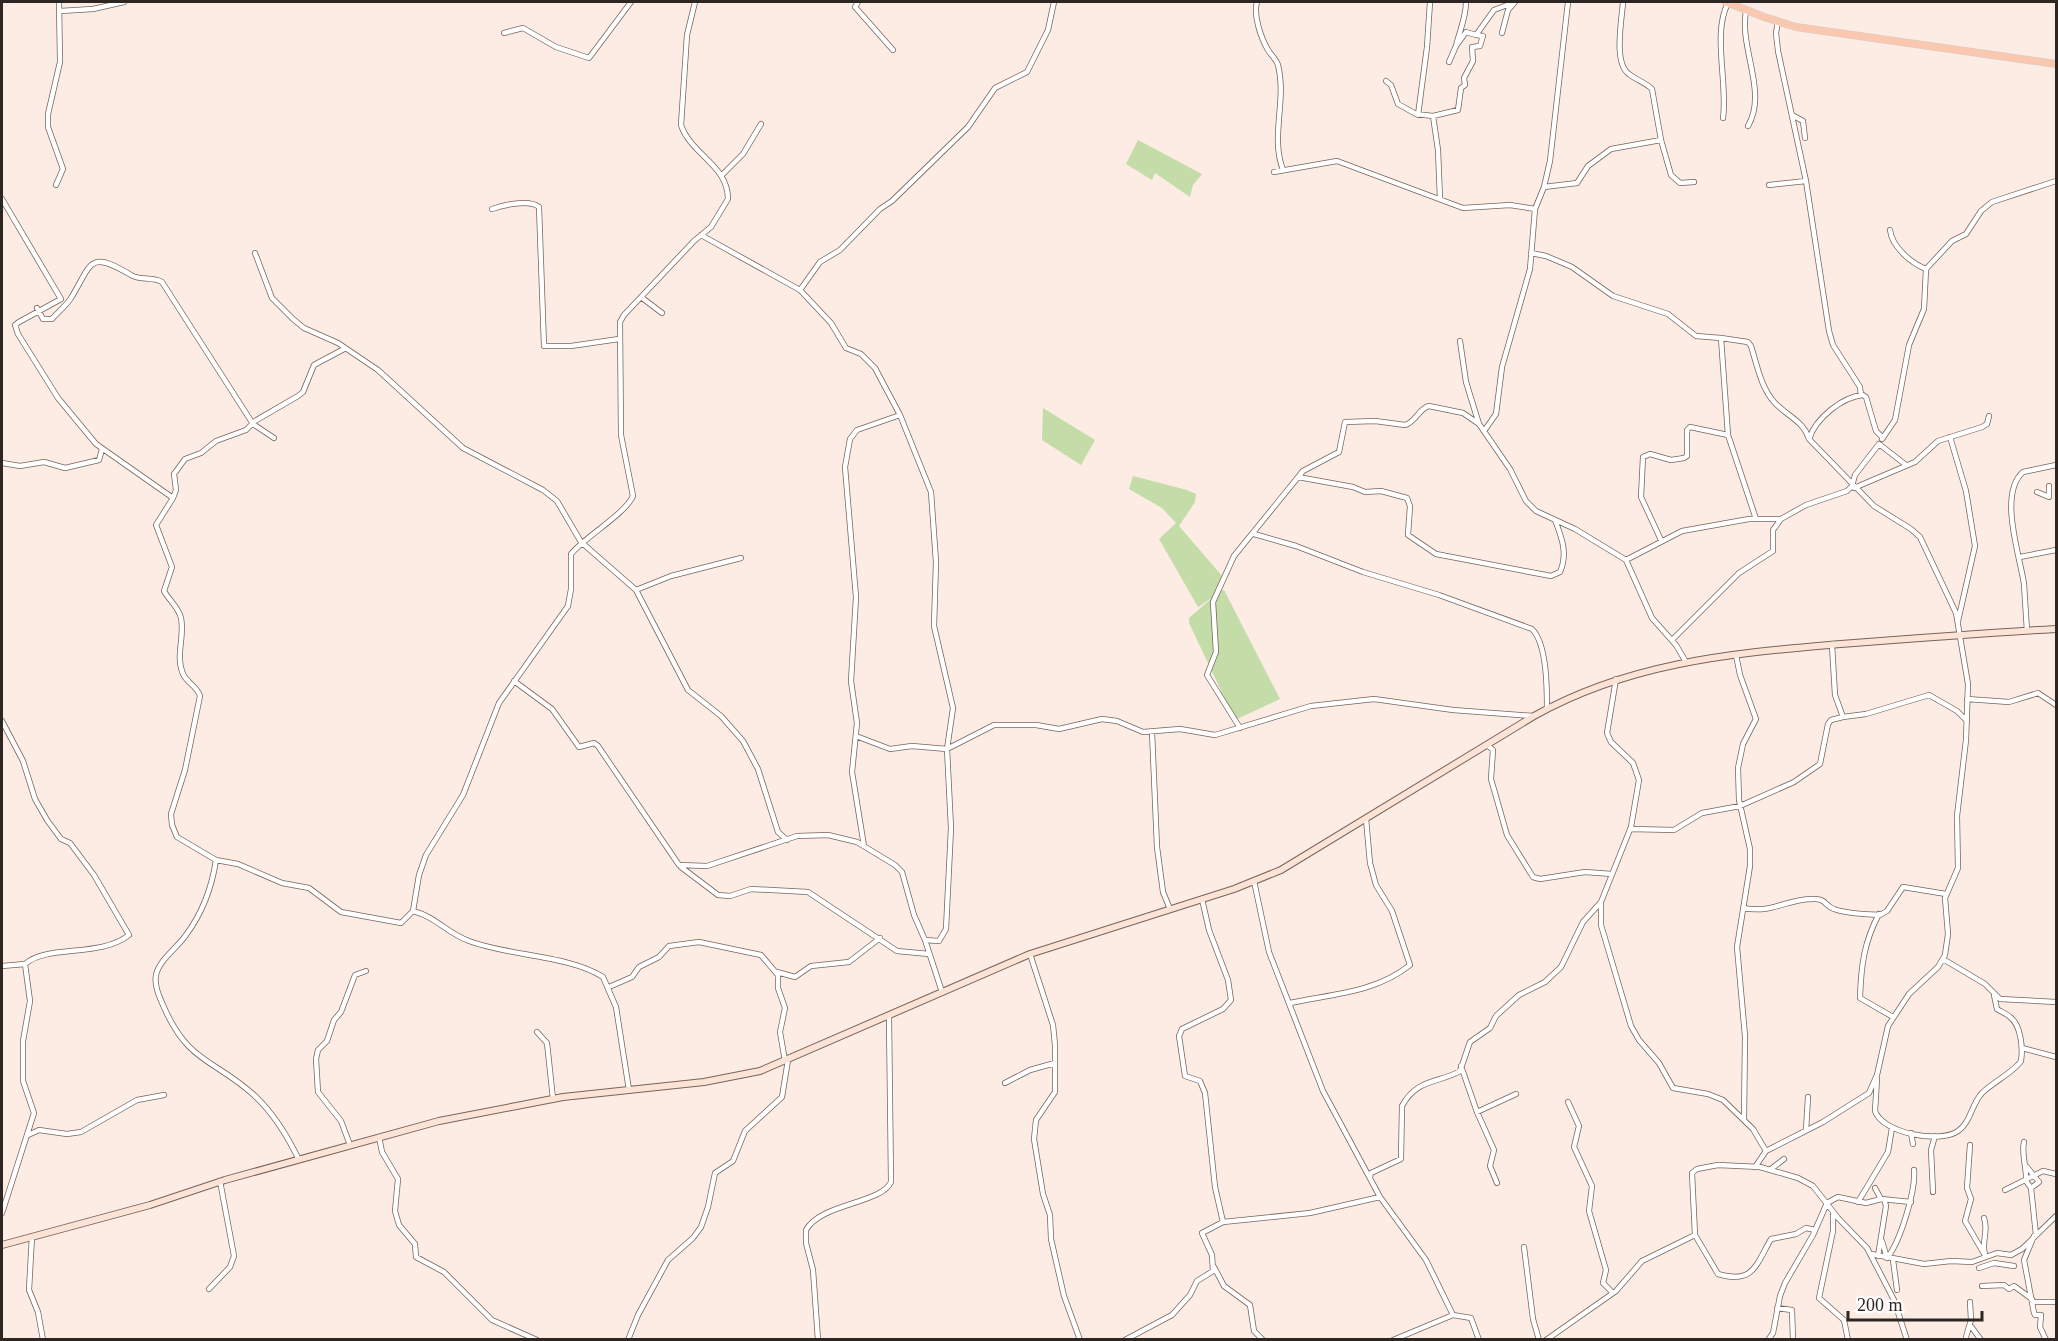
<svg xmlns="http://www.w3.org/2000/svg" width="2058" height="1341" font-family="Georgia,serif">
<style>
.green{fill:#c3dca8}
.lines{fill:none;stroke-linecap:round;stroke-linejoin:round}
.street-casing{stroke:#76645c;stroke-width:6}
.secondary-casing{stroke:#76645c;stroke-width:8}
.primary-casing{stroke:#d1cfce;stroke-width:8}
.street{stroke:#fff;stroke-width:4.5}
.secondary{stroke:#fce3d6;stroke-width:6}
.primary{stroke:#fac8ae;stroke-width:7}
</style>
<rect width="100%" height="100%" fill="#fdece4"/>
<path class="green" d="M1138,140L1202,174L1193,185L1190,197L1155,173L1152,180L1126,164Z
M1043,408L1095,440L1081,465L1042,440Z
M1133,476L1187,490L1196,494L1195,502L1179,526L1223,577L1221,590H1224L1280,699L1235,720L1189,623V618L1213,597L1198,607L1159,539L1176,523L1162,508L1129,489Z"/>
<g class="lines">
<defs>
<path id="street" d="M858,2L855,7L893,50
M1257,2C1253,15 1261,38 1268,50C1271,55 1276,59 1278,65C1287,101 1270,136 1283,170
M1466,2C1466,18 1460,29 1456,46L1466,32L1476,35
M60,11L93,9L124,2
M1746,11C1739,48 1768,92 1748,126
M504,33L523,28L556,47L589,58L631,2
M1449,62L1456,46
M1386,81L1391,85L1398,104L1416,114L1433,116
M1418,115L1427,47L1430,2
M1792,115L1803,121L1805,138
M1723,118C1728,83 1712,33 1728,3
M1661,140L1671,175L1680,183L1694,182
M1274,172L1337,161L1463,208L1510,205L1535,209
M722,175L743,154L761,124
M1806,181L1829,331L1833,345L1860,387L1861,395
M56,185L63,169L48,127V114L60,62L59,2
M1769,185L1806,181L1778,51L1776,33L1778,21
M1544,187L1577,183L1588,166L1611,149L1661,140L1652,89C1645,82 1636,80 1629,74C1613,63 1622,19 1623,2
M2,199L61,299L19,322L15,325L18,334L58,398L96,444L173,498L156,525L172,567L164,591C169,600 179,608 181,618C185,636 175,656 183,674C187,683 197,686 200,696L185,770L171,814L172,825L177,837L216,860L238,864L282,883L309,888L341,912L401,923L413,911L419,875L426,855L463,795L499,703L568,606L571,589V554C586,536 625,514 633,496L621,435L620,322L624,315L694,241L711,227L728,199C728,165 691,155 681,125L687,35L695,2
M1440,199L1438,150L1433,116L1458,110L1461,88L1465,85L1464,78L1473,61L1472,47L1480,46L1483,36L1476,35L1494,10L1515,2L1508,10L1502,33
M492,209C504,205 529,199 539,207L544,346H571L619,339
M1890,230C1892,247 1911,263 1926,269L1952,241L1966,234L1981,211L1992,202L2056,181
M701,235L800,290L831,323L846,348L861,354L875,368L900,415L931,492L936,562L934,626L953,708L947,749L951,828L946,929L939,941L925,940
M255,253L272,298L293,319L304,328L338,343L378,370L463,448L543,490L557,501L581,542L636,590L688,690L721,716L743,741L758,769L778,832L787,840
M1531,253L1546,256L1572,267L1613,296L1668,314L1696,336L1721,338L1728,435L1756,519
M800,290L820,262L840,250L880,209L892,201L968,127L995,88L1027,72L1048,30L1054,2
M641,297L662,313
M37,308L43,319H52C58,312 66,306 71,298C92,264 88,249 131,275C140,281 152,276 162,282L253,424L274,438
M1721,338L1748,342L1751,346C1757,365 1761,388 1775,403C1786,415 1804,422 1808,437
M1460,341L1466,382L1479,424L1510,469L1526,501L1536,511L1575,529L1626,560L1652,618L1676,645L1686,662
M1484,431L1496,414L1502,367L1530,269L1535,209L1544,187L1550,161L1568,2
M1950,437L1966,491L1975,546L1958,621
M1882,439L1895,420L1909,345L1924,309L1926,269
M2,463L20,466L44,462L65,468L99,460L102,449
M1298,477L1353,487L1365,492L1381,491L1407,498L1410,506L1408,535L1436,554L1551,576L1560,572C1568,554 1562,538 1555,520
M1854,488L1915,462L1938,441L1982,427L1987,424L1989,416
M2037,492L2049,497V486
M173,498L176,490L174,474L185,459L201,453L216,441L246,430L255,421L298,396L303,392L314,365L344,349
M1254,534L1296,546L1363,572L1439,595L1532,629C1547,644 1547,688 1547,709
M1661,540L1641,497L1643,457L1650,454L1671,460L1684,458L1687,456V430L1690,427L1728,435
M2020,557L2056,550
M1626,560L1682,531L1749,519H1781L1806,505L1847,491L1852,486L1855,475L1879,444L1906,465
M636,590L671,576L741,558
M2027,631C2026,615 2025,599 2024,584C2020,556 1998,494 2023,472L2056,465
M1672,640L1739,573L1773,551V530L1781,519
M1832,645L1835,695L1843,717L1866,714L1929,695L1957,711L1967,721
M1736,655L1740,675L1756,719L1743,744L1738,768L1739,800L1750,849V866L1737,947L1745,1036L1744,1119
M1616,679L1607,733L1611,742L1633,763L1639,780L1631,827L1601,902V925L1631,1026L1639,1040L1659,1063L1673,1088L1708,1094L1723,1100L1753,1129L1766,1151L1755,1167
M514,681L552,709L579,747L594,743L598,746L679,865L707,866L797,836L828,835L857,842L895,865L902,872L914,915L925,940L942,992
M1967,699L2009,702L2038,693L2056,705
M2,721L23,761L35,799L47,820L61,839L70,843L94,875L129,935C100,958 48,944 25,964L30,1001L23,1041V1081L34,1113L2,1213
M1240,728L1207,675L1216,652L1213,602L1234,556L1303,471L1339,452L1345,422L1375,421L1405,425C1416,422 1419,408 1429,406L1463,413L1479,424
M1152,732L1157,847L1163,892L1170,909
M856,736L890,749L912,746L947,749L994,725H1036L1059,729L1102,719L1117,721L1143,732L1180,729L1215,735L1311,706L1374,699L1453,710L1534,716
M1487,745L1493,750L1491,779L1507,835L1533,877L1540,879L1585,872L1612,874
M1630,829L1674,830L1702,813L1740,806L1794,782L1820,764L1828,724L1831,720L1843,717
M864,846L852,772L857,723L851,681L856,597L845,467L850,439L857,430L900,415
M216,860C212,887 203,912 186,935C178,947 159,960 156,975C154,985 159,996 163,1005C188,1064 215,1059 255,1096C274,1114 288,1137 299,1160
M681,867L718,895L730,896L751,889L808,892L897,951L929,954
M1254,881L1269,952L1323,1091L1380,1197L1426,1260L1453,1315L1471,1318L1479,1340
M1202,899L1209,930L1228,980L1231,1000L1223,1009L1182,1029L1179,1036L1185,1076L1200,1081L1205,1093L1215,1187L1223,1222
M1743,908C1774,914 1787,898 1815,899C1826,899 1825,906 1834,909C1847,914 1866,914 1880,915L1887,911L1903,887L1946,894
M413,911C436,917 447,933 469,941C508,956 568,955 603,977L616,1007L629,1090
M1879,914C1864,942 1861,966 1860,998L1893,1017
M1030,954L1053,1025L1055,1045V1092L1036,1120L1034,1139L1043,1194L1050,1215L1051,1239L1064,1296L1080,1340
M1943,959L1985,984L2000,999L2056,1002
M2,966L25,964
M777,972L795,977L811,966L849,962L880,938
M609,987L632,977L639,967L659,957L669,946L699,942L761,955L778,975V988L785,1008L780,1032L785,1061
M1290,1003C1332,994 1375,993 1410,965L1392,911L1376,885L1370,863L1366,819
M537,1032L547,1043L553,1099
M2022,1048L2056,1057
M1461,1066L1477,1112L1494,1150L1490,1166L1497,1183
M1877,1079L1875,1111C1882,1133 1940,1144 1958,1131C1971,1122 1971,1105 1982,1093C1992,1083 2015,1071 2021,1061C2023,1048 2021,1025 2010,1017C2006,1013 2001,1012 1997,1009L1994,995
M1005,1083L1030,1070L1055,1063
M1568,1102L1579,1126L1574,1147L1592,1186L1589,1211L1606,1270L1603,1283L1613,1293
M1477,1112L1516,1094
M1806,1130L1808,1097
M1911,1133L1913,1144
M28,1135L39,1130L67,1134L81,1132L137,1100L164,1095
M379,1137L382,1152L398,1179L395,1211L399,1225L415,1244L416,1257L444,1272L492,1320L537,1340
M2024,1142C2021,1154 2027,1168 2026,1181L2031,1188L2036,1235
M350,1145L341,1121L318,1092L316,1059L318,1050L327,1041L334,1020L341,1012L355,975L366,971
M1970,1145L1967,1188L1971,1199L1965,1221L1986,1257
M1766,1151L1823,1122L1869,1093L1877,1075L1888,1026L1909,994L1938,967L1945,955L1948,934L1945,898L1958,868L1957,816L1966,740L1968,684L1956,613L1920,537L1911,529L1874,506L1809,439C1816,418 1842,397 1863,395L1866,397L1876,431L1883,438
M2027,1167L2039,1182L2031,1188
M1771,1169L1784,1159
M1370,1177L1371,1173L1401,1159L1402,1106C1417,1078 1440,1083 1460,1071L1470,1042L1490,1028L1496,1016L1519,995L1545,982L1561,967L1583,922L1601,902
M1875,1188L1881,1199
M2005,1190L2043,1171L2056,1174
M1933,1192L1931,1150L1935,1136
M1858,1202L1888,1152L1892,1128
M1833,1215V1231L1819,1298L1844,1320L1848,1340
M1984,1218C1989,1231 1981,1242 1985,1254
M1695,1235L1718,1274C1753,1284 1755,1267 1771,1239L1796,1234L1806,1228L1815,1230
M32,1236L29,1290L38,1312L43,1340
M2034,1236L2024,1260L2034,1313L2035,1315H2041L2040,1327L2046,1340
M1882,1241L1887,1258
M1524,1247L1533,1319L1539,1340
M1871,1254L1924,1264L1951,1261L1972,1262L1997,1253L2011,1255L2022,1249L2056,1216
M1878,1256L1886,1206L1884,1199
M1887,1258C1900,1242 1916,1191 1914,1170
M1893,1260L1897,1290
M1214,1267L1224,1286L1250,1305L1254,1331L1263,1340
M1979,1268L1994,1263L2014,1266
M1982,1286L2004,1285L2009,1289L2014,1286L2032,1299
M209,1289L230,1267L234,1256L220,1181
M2034,1302H2056
M1777,1308L1792,1310L1793,1340
M1970,1325L1981,1340
M1966,1337L1971,1320L1970,1302
M628,1340L638,1315L668,1260L693,1238L701,1227L708,1207L715,1173L733,1161L745,1131L782,1097L788,1060
M818,1340L813,1270L806,1243V1230C821,1203 881,1204 891,1182L889,1017
M1125,1340L1172,1315L1190,1295L1197,1281L1213,1271L1212,1255L1202,1233L1223,1222L1310,1213L1380,1197
M1393,1340L1453,1315
M1546,1340L1616,1291L1642,1261L1695,1235L1692,1173L1697,1169L1718,1165L1760,1167L1798,1178L1813,1186L1838,1218L1867,1248L1894,1300L1907,1340
M1768,1340L1773,1333L1780,1296L1785,1283L1813,1235L1827,1203L1838,1197L1866,1203L1881,1199L1911,1202"/>
<path id="secondary" d="M2,1245L150,1205L225,1180L439,1121L563,1097L704,1082L760,1071L1030,954L1234,889L1281,870L1534,716C1627,664 1725,654 1829,645C1905,639 1980,633 2056,629"/>
<path id="primary" d="M1726,2L1764,17L1796,27L2056,64"/>
</defs>
<use href="#street" class="street-casing"/>
<use href="#secondary" class="secondary-casing"/>
<use href="#primary" class="primary-casing"/>
<use href="#street" class="street"/>
<use href="#secondary" class="secondary"/>
<use href="#primary" class="primary"/>
</g>
<rect width="2058" height="1341" fill="none" stroke="#2e2622" stroke-width="6"/>
<path d="M1848 1311v9h134v-9" fill="none" stroke="#2e2622" stroke-width="3"/>
<text x="1857" y="1311" font-size="18" fill="#2e2622" stroke="#ffffff" stroke-width="4.5" paint-order="stroke">200 m</text>
</svg>
